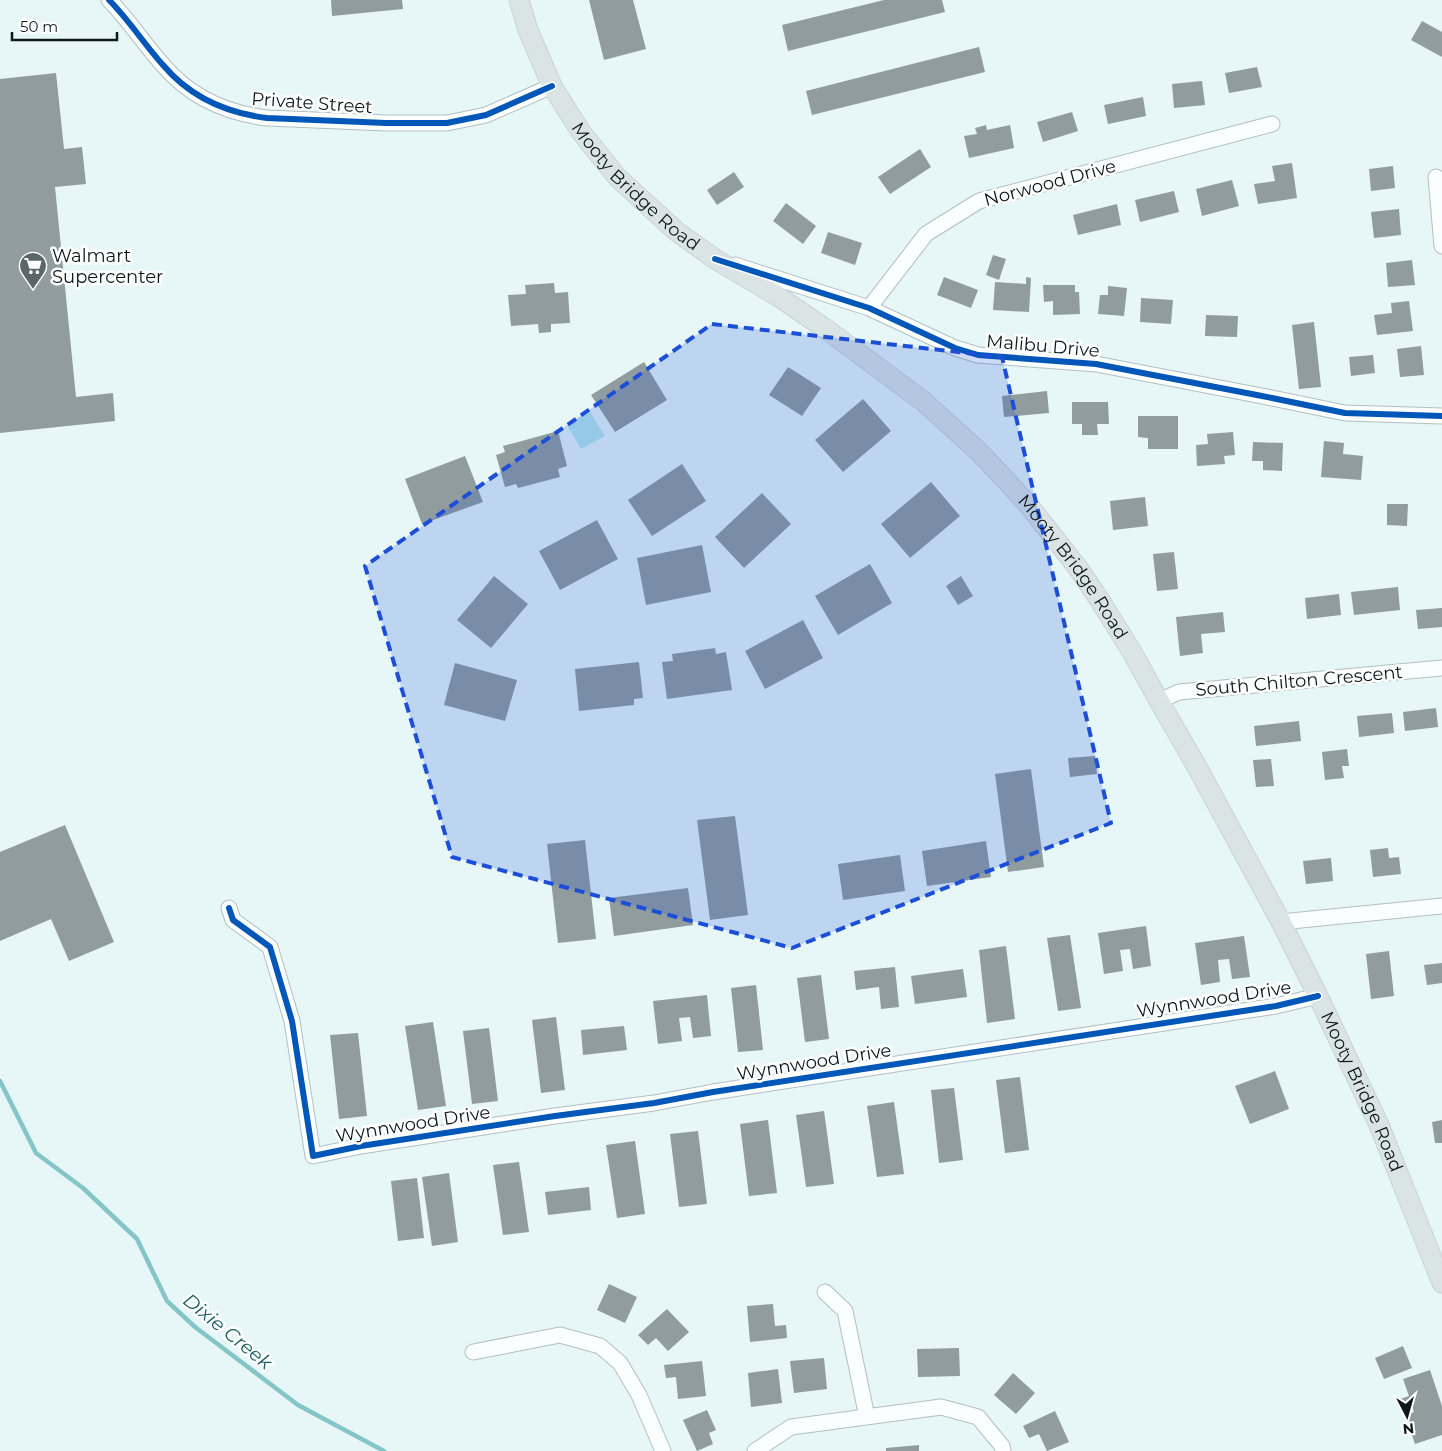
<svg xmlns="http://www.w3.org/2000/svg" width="1442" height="1451" font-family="Montserrat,sans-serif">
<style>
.green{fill:#b3e8eb}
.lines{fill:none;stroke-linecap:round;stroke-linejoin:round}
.stream{stroke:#85c5c8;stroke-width:4.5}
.building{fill:#909c9d}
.minor-casing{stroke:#b2bfc0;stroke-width:17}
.major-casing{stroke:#cbd2d3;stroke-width:21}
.minor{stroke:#fbfefe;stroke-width:15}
.major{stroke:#dae4e4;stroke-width:19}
.cycleway-casing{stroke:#fff;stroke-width:9}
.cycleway{stroke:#0057b8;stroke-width:6}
.marked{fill:#1d4ed8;fill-opacity:0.2;stroke:#1d4ed8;stroke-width:4;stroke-dasharray:10 6;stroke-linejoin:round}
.labels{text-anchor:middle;stroke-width:5;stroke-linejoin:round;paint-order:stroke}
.street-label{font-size:18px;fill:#0e1819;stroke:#fff}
.poi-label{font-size:18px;fill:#0e1819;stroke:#fff;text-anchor:start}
.water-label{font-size:19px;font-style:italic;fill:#145c60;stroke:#fff}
</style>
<rect width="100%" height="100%" fill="#e7f7f8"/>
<path class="green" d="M590,412L605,436L581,449L567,425Z"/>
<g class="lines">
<path class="stream" d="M0,1081L36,1153L83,1188L137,1239L167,1301L195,1327L298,1405L384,1451"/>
</g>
<path class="building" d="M331,0H402L403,9L332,16Z
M589,0H633L646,49L604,60Z
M884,0H942L945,12L788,51L782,25Z
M1422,21L1442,32V57L1411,40Z
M979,47L985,72L812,115L806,91Z
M1257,67L1262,87L1229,93L1225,73Z
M56,73L64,149L82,147L86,184L55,187L76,397L113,393L115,421L0,433V79Z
M1202,81L1205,105L1174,108L1172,84Z
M1143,97L1146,116L1108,124L1104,105Z
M1072,112L1078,131L1043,142L1037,122Z
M986,125L987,130L1010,125L1014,148L969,158L964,136L977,134L975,128Z
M920,149L931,167L890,194L878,177Z
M1292,163L1297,198L1258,204L1254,184L1275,181L1272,166Z
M1393,166L1395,188L1371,191L1369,169Z
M734,172L744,187L717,205L707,190Z
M1232,180L1239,206L1202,216L1196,189Z
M1174,191L1179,212L1140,222L1135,200Z
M786,203L816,226L803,244L773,221Z
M1117,204L1121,225L1078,235L1073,215Z
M1399,209L1401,235L1374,238L1371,212Z
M828,232L862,243L855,265L821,253Z
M993,255L1006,259L999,280L986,275Z
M1412,260L1415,285L1388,287L1386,263Z
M944,277L978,290L971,308L937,295Z
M1026,277L1031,278L1029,312L993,310L995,282L1026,284Z
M554,283L555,293L568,292L570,323L551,324V332L539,333L538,324L511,326L508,295L526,294L525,285Z
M1043,285H1075V292H1079L1080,314L1053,315V301L1044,302Z
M1108,286L1127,288L1124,316L1098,314L1100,295H1108Z
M1141,298L1173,300L1171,324L1140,322Z
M1409,301L1413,331L1377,335L1374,315L1392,313L1391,303Z
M1206,315L1238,316L1237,337L1205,336Z
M1314,322L1321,387L1299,389L1292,325Z
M1421,346L1424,375L1400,377L1397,349Z
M1373,355L1375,373L1351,376L1349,357Z
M644,362L667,400L615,432L591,395Z
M788,367L821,388L802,416L769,395Z
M1047,391L1049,413L1004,417L1002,396Z
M863,399L891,431L843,472L815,440Z
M1072,402H1108L1109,424H1097L1098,435H1082V424H1072Z
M1138,416H1178V449H1148V438L1138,437Z
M558,431L567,466L558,469L560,477L518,488L516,484L505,487L496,455L505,452L503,446Z
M1233,432L1235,455L1224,456L1225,464L1197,466L1196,445L1208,444L1207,434Z
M1324,441L1344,443L1343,454L1363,456L1361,480L1321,477Z
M1253,442L1283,443L1282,471L1263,470V461H1252Z
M465,456L483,502L422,524L405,479Z
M682,464L706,501L652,536L628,500Z
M931,482L960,516L910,558L881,524Z
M762,493L791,524L744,568L715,537Z
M1145,497L1148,526L1113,530L1110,501Z
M1387,504H1408L1407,526L1387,525Z
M597,520L618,559L560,590L539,551Z
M702,545L711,592L646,605L637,558Z
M1174,552L1178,589L1157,591L1153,554Z
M870,564L892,603L838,635L815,596Z
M494,576L528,604L491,648L457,620Z
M961,576L973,596L958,605L946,586Z
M1398,587L1400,610L1354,615L1351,592Z
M1339,594L1341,615L1307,619L1305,598Z
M1442,608V627L1418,629L1416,610Z
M1223,612L1225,632L1201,634L1203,653L1180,656L1176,617Z
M803,620L823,658L765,689L745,651Z
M715,648L716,654L726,652L732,690L667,699L662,662L673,661L672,654Z
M639,662L643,698L634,699V705L579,711L575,669Z
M455,663L517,680L505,721L444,705Z
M1436,708L1438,727L1405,731L1403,712Z
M1392,713L1394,733L1359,737L1357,716Z
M1299,721L1301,741L1256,746L1254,726Z
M1347,749L1349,766H1342L1344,778L1325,780L1322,752Z
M1095,756L1097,774L1070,777L1068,758Z
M1271,759L1274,786L1256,787L1253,760Z
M1031,769L1044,867L1008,872L995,774Z
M735,816L748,915L710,920L697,820Z
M65,825L114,942L69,961L51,919L0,941V852Z
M585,840L596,939L558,943L547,844Z
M986,841L991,877L927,886L922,851Z
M1388,848L1389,858L1399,857L1401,874L1373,877L1370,850Z
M900,855L905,891L843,900L838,864Z
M1331,858L1333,881L1306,884L1303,861Z
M688,888L693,925L614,936L609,898Z
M1146,926L1151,966L1133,969L1130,949L1120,950L1123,971L1104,974L1098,933Z
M1070,935L1081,1008L1058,1011L1047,938Z
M1244,936L1250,977L1232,979L1229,959L1218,960L1220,982L1201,985L1195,943Z
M1006,946L1015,1019L987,1023L979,950Z
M1389,951L1394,996L1371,999L1366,954Z
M1442,963V983L1427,985L1424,965Z
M895,967L899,1007L881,1009L879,987L856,990L854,971Z
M963,969L967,997L915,1004L911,976Z
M821,975L829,1039L805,1042L797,978Z
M756,985L763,1050L738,1052L731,988Z
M707,995L711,1036L693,1038L690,1017L679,1018L682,1041L658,1044L653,1001Z
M556,1017L565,1090L541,1093L532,1020Z
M433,1022L446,1106L418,1110L405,1026Z
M624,1026L627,1050L583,1055L581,1030Z
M489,1028L498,1101L472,1104L463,1031Z
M358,1033L367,1116L339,1119L330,1035Z
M1275,1071L1289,1109L1250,1124L1235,1086Z
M1020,1077L1029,1150L1005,1153L996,1080Z
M954,1088L963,1160L939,1163L931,1090Z
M894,1102L904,1174L877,1177L867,1106Z
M824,1111L834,1184L806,1187L796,1115Z
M768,1120L777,1193L749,1196L740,1124Z
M1442,1120V1143H1435L1432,1122Z
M698,1131L707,1204L679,1207L670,1134Z
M635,1141L645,1214L617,1218L606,1145Z
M519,1162L529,1232L503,1235L493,1165Z
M449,1173L458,1242L432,1246L422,1177Z
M417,1178L424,1238L398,1241L391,1181Z
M589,1187L591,1210L548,1215L545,1192Z
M609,1284L637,1297L625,1323L597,1310Z
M773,1304L775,1326L786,1325L787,1338L750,1342L747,1306Z
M667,1309L689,1332L668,1351L656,1338L648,1345L638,1335Z
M1403,1346L1412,1368L1384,1379L1375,1358Z
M959,1348L960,1376L918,1377L917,1349Z
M824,1358L827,1389L794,1393L790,1361Z
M702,1361L706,1396L678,1399L676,1377L666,1378L664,1365Z
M778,1369L782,1403L751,1407L748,1373Z
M1430,1370L1442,1406V1435L1415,1444L1405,1415L1414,1412L1412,1406L1404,1408L1400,1399L1409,1396L1403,1379Z
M1013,1373L1035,1393L1016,1414L994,1395Z
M707,1410L716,1430L709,1433L713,1444L697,1451L683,1420Z
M1055,1411L1069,1442L1047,1451L1039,1434L1029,1438L1023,1426Z
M919,1445V1451H886V1448Z"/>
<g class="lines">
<defs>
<path id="minor" d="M109,0C129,20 144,44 163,65C190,97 226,113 267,118L386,123H447L486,115L552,86
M1436,177L1442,246
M735,265L869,308L955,348L978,355L1096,364L1262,396L1345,413L1442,416
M869,308L926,234L979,201L1272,124
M1159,701L1179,692L1442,668
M229,908L233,920L270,947L292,1021L313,1156L361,1146L555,1116L654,1103L713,1092L1276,1006L1318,996
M1281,922L1442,906
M825,1292L845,1311L867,1417
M473,1352L560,1335L600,1346L620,1363L639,1395L663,1451
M755,1451L791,1427L941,1407L978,1417L1002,1446L1003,1451"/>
<g id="major">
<path id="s1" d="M519,0L528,30L552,86L581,132L617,177L676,231L715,259L779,297L823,327L923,401L977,450L1004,478L1030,507L1078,568L1099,599L1132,652L1159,701L1197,767L1281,922L1318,996L1379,1125L1442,1283"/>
</g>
</defs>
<use href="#minor" class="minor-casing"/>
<use href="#major" class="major-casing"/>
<use href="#minor" class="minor"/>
<use href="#major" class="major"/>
<defs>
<path id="cycleway" d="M109,0C129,20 144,44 163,65C190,97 226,113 267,118L386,123H447L486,115L552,86
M715,259L869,308L955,348L978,355L1096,364L1262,396L1345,413L1442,416
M229,908L233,920L270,947L292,1021L313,1156L361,1146L555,1116L654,1103L713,1092L1276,1006L1318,996"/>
</defs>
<use href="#cycleway" class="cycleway-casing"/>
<use href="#cycleway" class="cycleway"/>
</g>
<path class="marked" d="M712,324L1002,357L1111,823L792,948L452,857L365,566Z"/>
<defs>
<symbol id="supermarket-pin" viewBox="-11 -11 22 30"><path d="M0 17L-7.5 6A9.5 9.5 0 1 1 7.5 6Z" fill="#5a6667" stroke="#fff"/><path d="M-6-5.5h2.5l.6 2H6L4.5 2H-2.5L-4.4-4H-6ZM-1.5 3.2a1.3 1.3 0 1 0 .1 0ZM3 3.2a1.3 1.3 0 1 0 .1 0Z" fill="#fff"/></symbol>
</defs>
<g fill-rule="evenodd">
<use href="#supermarket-pin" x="17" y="250" width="32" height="43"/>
</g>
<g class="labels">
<g class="street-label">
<text transform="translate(312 103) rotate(4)" y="6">Private Street</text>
<text transform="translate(1050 183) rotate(-15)" y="6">Norwood Drive</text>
<text dy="6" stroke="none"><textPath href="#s1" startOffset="224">Mooty Bridge Road</textPath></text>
<text transform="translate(1043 346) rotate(5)" y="6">Malibu Drive</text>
<text dy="6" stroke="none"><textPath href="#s1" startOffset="809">Mooty Bridge Road</textPath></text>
<text transform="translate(1299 681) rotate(-5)" y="6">South Chilton Crescent</text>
<text transform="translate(1214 999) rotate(-9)" y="6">Wynnwood Drive</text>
<text transform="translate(814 1062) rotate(-9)" y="6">Wynnwood Drive</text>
<text dy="6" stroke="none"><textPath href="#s1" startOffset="1409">Mooty Bridge Road</textPath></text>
<text transform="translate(413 1124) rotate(-9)" y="6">Wynnwood Drive</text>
</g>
<g class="poi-label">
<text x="52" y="262">Walmart<tspan x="52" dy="21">Supercenter</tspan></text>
</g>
<g class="water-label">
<text transform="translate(228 1331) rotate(39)" y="7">Dixie Creek</text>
</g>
</g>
<g transform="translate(1407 1416) rotate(174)" stroke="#ffffff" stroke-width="4" paint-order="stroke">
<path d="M0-4L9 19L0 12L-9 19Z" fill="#0e1819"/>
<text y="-8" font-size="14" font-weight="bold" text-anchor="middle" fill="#0e1819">N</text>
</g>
<path d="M12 32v8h105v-8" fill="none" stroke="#0e1819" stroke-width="2.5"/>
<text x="20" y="32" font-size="15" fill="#0e1819" stroke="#ffffff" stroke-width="4" paint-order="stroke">50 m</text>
</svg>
